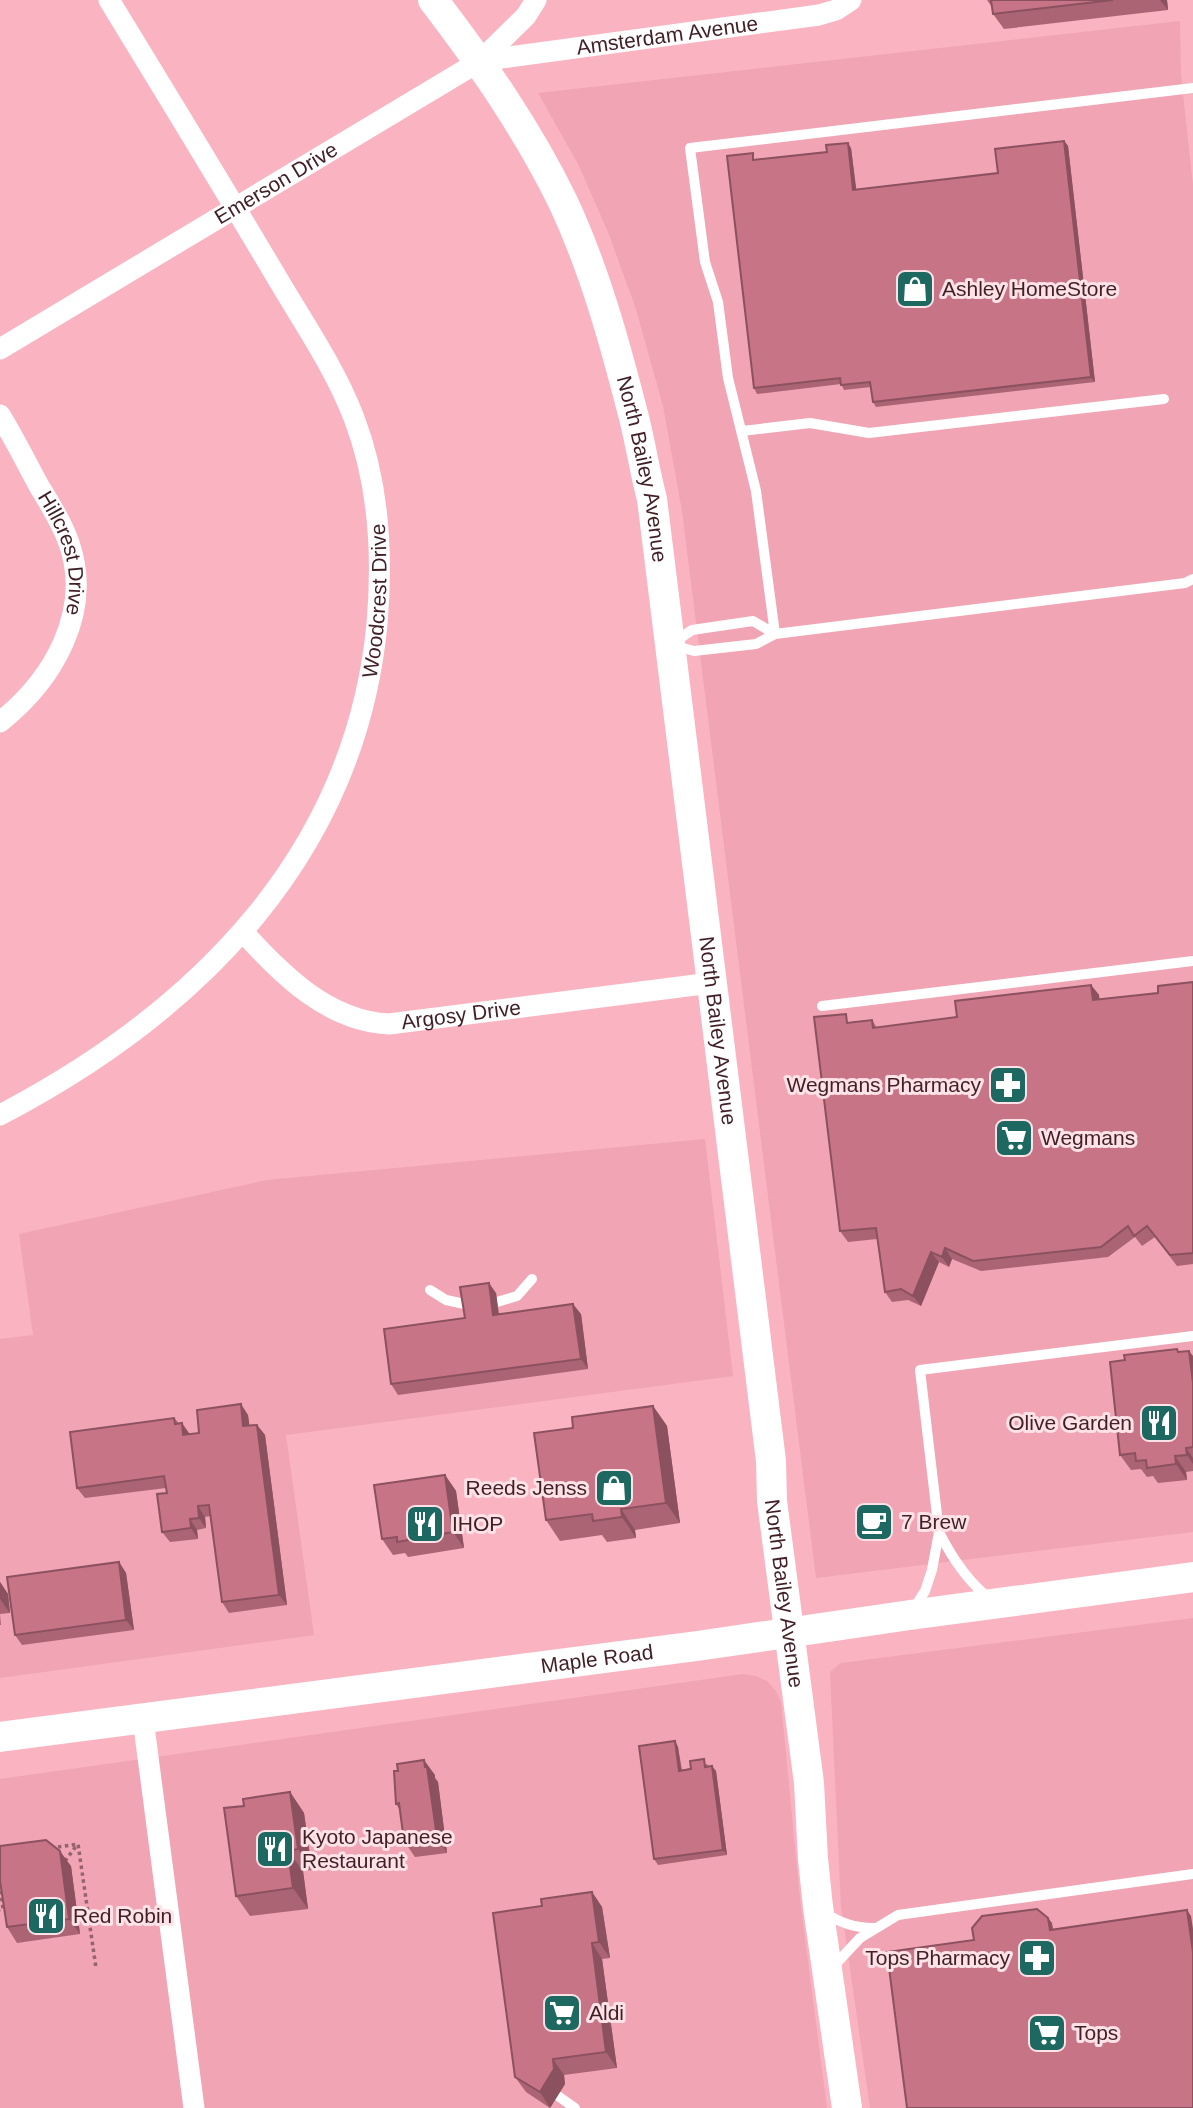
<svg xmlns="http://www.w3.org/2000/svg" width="1193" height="2108" font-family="Arial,sans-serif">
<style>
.built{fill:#f0a4b4}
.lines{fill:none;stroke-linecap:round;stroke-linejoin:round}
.path{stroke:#95636d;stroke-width:3.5;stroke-dasharray:3.5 3.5;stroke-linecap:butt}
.lane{stroke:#fff;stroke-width:10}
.street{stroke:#fff;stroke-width:21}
.secondary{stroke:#fff;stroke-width:30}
.wall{fill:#ab6474}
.shaded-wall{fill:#8b515e}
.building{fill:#c77487;stroke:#8b515e;stroke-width:2}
.labels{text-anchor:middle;stroke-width:6;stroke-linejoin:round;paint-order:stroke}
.street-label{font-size:21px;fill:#411f27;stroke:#fee2e7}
.poi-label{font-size:21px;fill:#411f27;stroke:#fee2e7;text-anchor:start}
</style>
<rect width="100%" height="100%" fill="#fab3c1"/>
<path class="built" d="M1180,21L1181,75L1193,185V1532L816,1578L682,511L663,406L636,309L608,232L578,164L538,93Z
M705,1139L733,1376L286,1435L314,1635L0,1678V1339L33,1335L19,1234L267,1180Z
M1193,1618V2108H870L841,1906L830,1672L841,1663Z
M743,1674L756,1676L767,1681L776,1691L781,1702L800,1899L827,2108H0V1779Z"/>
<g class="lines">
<path class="path" d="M51,1848L78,1844L96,1968
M65,1861L77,1845
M0,1884L3,1909L0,1910"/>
<path class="lane" d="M742,431L810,423L869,433L1164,399
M775,634L756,491L728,378L718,302L705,262L690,148L1193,88
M673,643L692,630L753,621L775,634
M672,645L694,651L756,644L775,634L1185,583L1193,579
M822,1006L1193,961
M430,1290L446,1300L469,1305
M497,1302L517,1296L532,1279
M939,1532C952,1558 967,1581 990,1599
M913,1610L925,1591L932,1570L939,1532L920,1370L1193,1336
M824,1912C839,1923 855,1928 874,1928
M831,1969L860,1938L898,1915L1193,1874
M558,2096L575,2108"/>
<g class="street">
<path id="s1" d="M480,61L819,15L836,10L851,0"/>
<path id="s2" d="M0,349L480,61L526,16L536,0"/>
<path id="s3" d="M0,415C14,438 26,462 39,486C50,504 62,523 69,543C93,612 53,680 0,722"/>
<path id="s4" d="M243,932C283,975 327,1021 389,1024L711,983"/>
<path id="s5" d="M0,1115C197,1012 355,855 377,624C383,555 379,483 354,418C334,366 301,319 273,271C219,180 164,90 109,0"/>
<path d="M143,1719L194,2108"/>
</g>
<g class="secondary">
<path id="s6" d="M433,0C482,64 528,130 563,202C594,268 614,340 632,410C640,439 644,469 652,499L771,1461L772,1501L809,1783L813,1859L818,1907L847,2108"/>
<path id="s7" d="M0,1737L697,1646L910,1615L1193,1577"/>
</g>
</g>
<path class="wall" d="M987,0H1167L1168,10L1004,29L993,14L992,7Z
M1064,141L1068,146L1095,382L876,407L873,402L871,387L844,390L841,384L757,394L754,388L756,158L757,160L827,152L851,148L856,190L998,173Z
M1193,982V1264L1177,1266L1155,1237L1142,1246L1135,1237L1108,1257L981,1271L952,1259L949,1267L939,1262L921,1306L908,1300L892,1302L885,1292L877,1239L848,1242L840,1231L851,1022L872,1020L877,1028L957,1017L1091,985L1099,995V999L1158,993Z
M496,1293L499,1314H581L588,1369L398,1395L391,1384L465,1318Z
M1177,1349L1179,1352L1193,1356V1471L1186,1472L1187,1480L1158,1483L1153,1476L1147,1477L1141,1469L1131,1470L1120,1455L1125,1360Z
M653,1406L667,1426L680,1523L635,1530L636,1538L607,1542L602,1535L560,1541L546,1520L573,1428Z
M248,1415L249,1426L257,1425L265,1435L287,1605L229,1613L222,1602L211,1516L205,1517L206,1528L197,1530L198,1539L170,1542L162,1532L167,1493L166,1488L85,1498L77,1488L174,1418L189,1434L199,1433Z
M445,1475L456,1491L464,1548L408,1557L405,1553L393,1555L382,1539Z
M119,1562L126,1573L134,1630L22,1645L15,1635Z
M0,1582L8,1594L10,1613L0,1614L1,1625H0Z
M675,1741L678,1747L682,1770L707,1764L708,1766L716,1771L727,1855L658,1865L654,1859Z
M435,1775V1778L438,1782L447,1853L415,1857L404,1841L400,1810L396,1804Z
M290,1792L304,1813L312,1870L303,1871L308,1909L250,1916L236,1896L244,1806Z
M71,1866L80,1934L17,1943L7,1927Z
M592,1892L602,1907L610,1958L602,1959L617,2068L564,2075L565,2084L550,2108L526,2092L515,2077L542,1906Z"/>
<path class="shaded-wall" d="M1160,0H1167L1168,10Z
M1064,141L1068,146L1095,382L1091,377Z
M848,143L851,148L857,195L853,190Z
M1091,985L1099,995L1101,1011L1093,1000Z
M945,1248L952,1259L949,1267L942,1257Z
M931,1252L939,1262L921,1306L913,1296Z
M489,1283L496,1293L500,1325L493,1315Z
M573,1304L581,1314L588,1369L581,1359Z
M1189,1351L1193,1356V1383Z
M241,1404L248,1415L251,1437L243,1426Z
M653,1406L667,1426L680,1523L666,1503Z
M182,1423L189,1433L190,1446L183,1435Z
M257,1425L265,1435L287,1605L279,1595Z
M1186,1448L1193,1458V1464L1187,1455Z
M1175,1456L1186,1472L1187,1480L1176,1464Z
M445,1475L456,1491L464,1548L453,1532Z
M198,1506L205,1517L206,1528L199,1518Z
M621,1509L635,1530L636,1538L622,1517Z
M190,1519L197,1530L198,1539L191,1528Z
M119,1562L126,1573L134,1630L126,1620Z
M0,1582L8,1594L10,1613L0,1599Z
M675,1741L678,1747L682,1776L679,1771Z
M424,1760L435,1775V1778L438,1782L447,1853L437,1837Z
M712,1766L716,1771L727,1855L723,1850Z
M290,1792L304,1813L312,1870L298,1849Z
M60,1851L71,1866L80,1934L69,1919Z
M288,1851L303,1871L308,1909L293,1888Z
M592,1892L602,1907L610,1958L599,1942Z
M1187,1910L1191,1916L1193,1929V1952Z
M1048,1918L1052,1923L1054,1935L1050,1930Z
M592,1943L602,1959L617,2068L606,2052Z
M553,2059L564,2075L565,2084L550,2108L540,2092Z"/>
<path class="building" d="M991,0H1113L993,14Z
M1064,141L1091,377L873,402L870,382L841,385L840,378L754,388L727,156L753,153V160L827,152L826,145L848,143L853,190L998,173L995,149Z
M1193,982V1253L1170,1255L1147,1226L1134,1236L1128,1226L1101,1247L973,1261L945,1248L942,1257L931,1252L913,1296L901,1289L885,1292L876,1228L840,1231L814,1017L846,1014L847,1023L872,1020L873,1028L957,1017L955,1001L1091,985L1093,1000L1158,993V986Z
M489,1283L493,1315L573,1304L581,1359L391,1384L384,1329L465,1318L460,1287Z
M1177,1349L1178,1352L1189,1351L1193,1383V1447L1186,1448L1187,1455L1175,1456L1176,1464L1147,1468L1146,1460L1136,1461L1135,1453L1120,1455L1110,1362L1125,1360L1124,1355Z
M241,1404L243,1426L257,1425L279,1595L222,1602L209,1505L198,1506L199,1518L190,1519L191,1528L162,1532L157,1494L167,1493L164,1476L77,1488L70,1432L174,1418L175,1424L182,1423L183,1435L199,1433L197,1410Z
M653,1406L666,1503L621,1509L622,1517L593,1521L592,1514L546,1520L534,1433L573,1428L572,1417Z
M445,1475L453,1532L397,1542V1537L382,1539L374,1485Z
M119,1562L126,1620L15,1635L7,1577Z
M675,1741L679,1771L691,1769L690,1761L704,1759L705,1767L712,1766L723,1850L654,1859L639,1746Z
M424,1760L425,1767H427L437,1837L404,1841L399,1803L396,1804L394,1771H398L397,1764Z
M290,1792L298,1849L288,1851L293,1888L236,1896L224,1808L244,1806L243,1799Z
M46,1840L60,1851L69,1919L7,1927L0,1881V1846Z
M592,1892L599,1942L592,1943L606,2052L553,2059L554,2069L540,2092L515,2077L493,1913L542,1906L541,1899Z
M1037,1909L1048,1918L1050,1930L1187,1910L1193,1952V2108H907L887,1952L974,1940L972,1928L982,1916Z"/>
<defs>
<symbol id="shop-square" viewBox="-11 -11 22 22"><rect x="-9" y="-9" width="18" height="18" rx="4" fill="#1d6861" stroke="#fee2e7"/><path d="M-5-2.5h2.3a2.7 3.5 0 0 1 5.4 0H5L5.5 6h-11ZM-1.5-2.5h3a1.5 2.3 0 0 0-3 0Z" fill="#fff"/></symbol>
<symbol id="pharmacy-square" viewBox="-11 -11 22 22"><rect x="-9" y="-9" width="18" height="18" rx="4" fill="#1d6861" stroke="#fee2e7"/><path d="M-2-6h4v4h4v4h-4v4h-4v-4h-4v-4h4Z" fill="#fff"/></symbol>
<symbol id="supermarket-square" viewBox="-11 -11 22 22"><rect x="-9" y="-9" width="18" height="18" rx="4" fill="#1d6861" stroke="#fee2e7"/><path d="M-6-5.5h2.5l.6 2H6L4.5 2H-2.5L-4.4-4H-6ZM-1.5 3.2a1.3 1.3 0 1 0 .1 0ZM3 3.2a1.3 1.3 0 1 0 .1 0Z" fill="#fff"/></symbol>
<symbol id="restaurant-square" viewBox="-11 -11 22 22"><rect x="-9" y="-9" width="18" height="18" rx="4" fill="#1d6861" stroke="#fee2e7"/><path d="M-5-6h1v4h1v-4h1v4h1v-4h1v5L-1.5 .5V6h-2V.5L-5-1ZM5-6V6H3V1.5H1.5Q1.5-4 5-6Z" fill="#fff"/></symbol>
<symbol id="cafe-square" viewBox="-11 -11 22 22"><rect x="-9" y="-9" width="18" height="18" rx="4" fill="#1d6861" stroke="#fee2e7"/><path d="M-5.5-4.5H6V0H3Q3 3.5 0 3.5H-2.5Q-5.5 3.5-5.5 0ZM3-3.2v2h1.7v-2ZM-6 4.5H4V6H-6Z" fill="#fff"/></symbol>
</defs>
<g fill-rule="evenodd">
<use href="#shop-square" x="893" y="267" width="44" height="44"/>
<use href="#pharmacy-square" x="986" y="1063" width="44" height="44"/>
<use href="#supermarket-square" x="992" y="1116" width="44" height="44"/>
<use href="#restaurant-square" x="1137" y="1401" width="44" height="44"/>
<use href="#shop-square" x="592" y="1466" width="44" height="44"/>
<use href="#cafe-square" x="852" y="1500" width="44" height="44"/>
<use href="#restaurant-square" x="403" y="1502" width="44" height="44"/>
<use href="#restaurant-square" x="253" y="1827" width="44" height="44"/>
<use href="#restaurant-square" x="24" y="1894" width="44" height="44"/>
<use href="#pharmacy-square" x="1015" y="1936" width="44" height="44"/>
<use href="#supermarket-square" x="540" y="1991" width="44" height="44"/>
<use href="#supermarket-square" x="1025" y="2011" width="44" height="44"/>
</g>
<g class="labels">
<g class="street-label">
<text dy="7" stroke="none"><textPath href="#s1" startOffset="189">Amsterdam Avenue</textPath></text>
<text dy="7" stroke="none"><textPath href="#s2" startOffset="322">Emerson Drive</textPath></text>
<text dy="7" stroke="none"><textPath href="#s6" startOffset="520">North Bailey Avenue</textPath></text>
<text dy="7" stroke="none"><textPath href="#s3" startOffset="154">Hillcrest Drive</textPath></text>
<text dy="7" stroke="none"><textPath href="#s5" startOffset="670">Woodcrest Drive</textPath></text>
<text dy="7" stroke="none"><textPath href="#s4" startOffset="250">Argosy Drive</textPath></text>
<text dy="7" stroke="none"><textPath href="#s6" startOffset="1087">North Bailey Avenue</textPath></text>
<text dy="7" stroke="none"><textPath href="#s6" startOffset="1654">North Bailey Avenue</textPath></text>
<text dy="7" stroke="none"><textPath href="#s7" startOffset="602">Maple Road</textPath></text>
</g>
<g class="poi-label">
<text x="942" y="296">Ashley HomeStore</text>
<text x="981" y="1092" text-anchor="end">Wegmans Pharmacy</text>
<text x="1041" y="1145">Wegmans</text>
<text x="1132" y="1430" text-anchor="end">Olive Garden</text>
<text x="587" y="1495" text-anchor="end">Reeds Jenss</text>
<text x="901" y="1529">7 Brew</text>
<text x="452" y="1531">IHOP</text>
<text x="302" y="1844">Kyoto Japanese<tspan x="302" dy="24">Restaurant</tspan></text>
<text x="73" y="1923">Red Robin</text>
<text x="1010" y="1965" text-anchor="end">Tops Pharmacy</text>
<text x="589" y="2020">Aldi</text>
<text x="1074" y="2040">Tops</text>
</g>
</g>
</svg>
